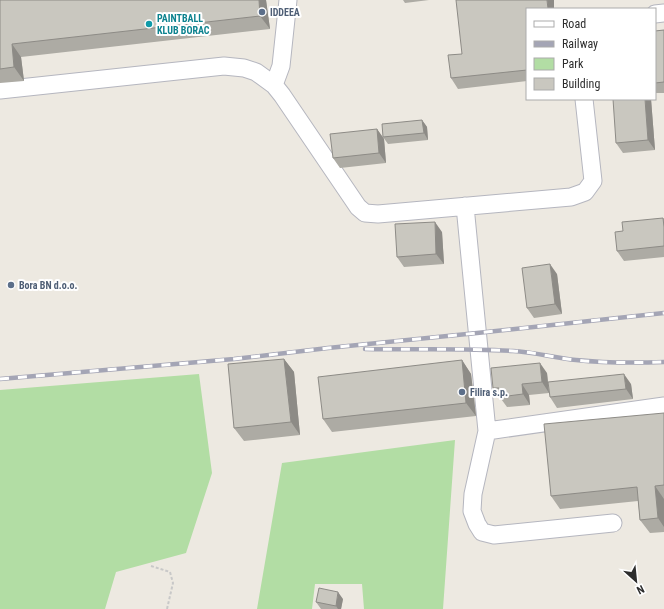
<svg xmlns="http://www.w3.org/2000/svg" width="664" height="609" font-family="'Roboto Condensed',sans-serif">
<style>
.green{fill:#b2dda4}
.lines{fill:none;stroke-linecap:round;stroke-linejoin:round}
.minor-casing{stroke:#b5b6bf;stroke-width:19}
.path{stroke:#c8c8c8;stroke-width:2;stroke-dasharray:3 2;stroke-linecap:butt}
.minor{stroke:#fff;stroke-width:17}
.rail-casing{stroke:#a4a5b5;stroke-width:4.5}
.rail{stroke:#fff;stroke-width:3;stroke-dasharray:9;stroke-linecap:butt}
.wall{fill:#adaba4}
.shaded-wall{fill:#8d8b86}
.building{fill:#c9c7bf;stroke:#8d8b86}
.service-dot{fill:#5c6f8a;stroke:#fff;stroke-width:1.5}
.culture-dot{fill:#0f9aa8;stroke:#fff;stroke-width:1.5}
.labels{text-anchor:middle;stroke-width:4;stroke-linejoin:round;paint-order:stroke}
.service-label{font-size:10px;font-weight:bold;fill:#4e5e75;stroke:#fff;text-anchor:start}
.culture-label{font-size:10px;font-weight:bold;fill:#0d838f;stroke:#fff;text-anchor:start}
</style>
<rect width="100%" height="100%" fill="#ede9e1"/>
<path class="green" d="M199,374L212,473L186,553L116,572L105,609H0V390Z
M455,440L443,609H364L362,584H315L312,609H257L282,463Z"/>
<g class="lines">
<defs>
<path id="minor" d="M655,14L664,13
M274,85L281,66L288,0
M0,90L224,66L244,68L256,72L274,85L282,95L358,207L365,213L378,214L571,197L585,192L593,181L584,99
M465,206L487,431L664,406
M487,431L473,494L472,511L477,524L482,532L494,535L613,523"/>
</defs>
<use href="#minor" class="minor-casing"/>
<path class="path" d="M151,566L170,572L173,583L167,609"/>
<use href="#minor" class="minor"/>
<defs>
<path id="rail" d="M365,349C414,350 464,348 513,351C534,352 555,358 576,360C605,363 635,363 664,362
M0,379L234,359L328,348L477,333L664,313"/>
</defs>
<use href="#rail" class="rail-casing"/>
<use href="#rail" class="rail"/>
</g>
<path class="wall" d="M0,0H266L270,29L21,57L24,81L0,83Z
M403,0H429L405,3Z
M527,9V81L458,89L451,78L462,54Z
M664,30V93H655V31Z
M651,99L655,150L623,153L616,143Z
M422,120L427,127L428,140L388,144L383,137Z
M377,129L384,139L386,163L340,168L333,158Z
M663,218L664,219V257L624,261L617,251Z
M442,232L444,264L404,267L397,257Z
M557,274L562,314L534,318L527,308Z
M284,359L294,372L300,435L244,441L234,428Z
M462,360L471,374L476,416L332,432L323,419Z
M547,373L549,393L529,395L530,405L507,407L493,388Z
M631,384L633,399L557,408L550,397Z
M664,413V532L650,533L640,520L638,501L560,509L551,496Z
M343,599L341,609H321L316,602Z"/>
<path class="shaded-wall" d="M259,0H266L270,29L260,16Z
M547,0H554V9H548Z
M12,44L21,57L24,81L14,67Z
M645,99H651L655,150L648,140Z
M422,120L427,127L428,140L424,133Z
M377,129L384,139L386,163L379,153Z
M435,222L442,232L444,264L436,254Z
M550,264L557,274L562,314L555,304Z
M284,359L294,372L300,435L291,422Z
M462,360L471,374L476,416L466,403Z
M540,363L547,373L549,393L542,382Z
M624,374L631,384L633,399L626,389Z
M522,384L529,395L530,405L523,394Z
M655,486L664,499V527L658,518Z
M338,592L343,599L341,609H338L336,606Z"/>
<path class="building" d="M0,0H259L260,16L12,44L14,67L0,69Z
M456,0H547L548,9H527V70L451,78L448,55L462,54Z
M664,30V82L655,83V31Z
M613,99H645L648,140L616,143Z
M422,120L424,133L383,137L382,124Z
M377,129L379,153L333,158L330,134Z
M663,218L664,227V246L617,251L615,232L623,231L622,222Z
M435,222L436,254L397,257L395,224Z
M550,264L555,304L527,308L522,268Z
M284,359L291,422L234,428L228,364Z
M462,360L466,403L323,419L318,377Z
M540,363L542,382L522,384L523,394L500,397L499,388H493L491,368Z
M624,374L626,389L550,397L548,382Z
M664,413V485L655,486L658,518L640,520L637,487L551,496L544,424Z
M319,588L338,592L336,606L316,602Z"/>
<g class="service-dot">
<circle cx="262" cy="12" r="4"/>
<circle cx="11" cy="285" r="4"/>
<circle cx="462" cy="392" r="4"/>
</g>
<circle class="culture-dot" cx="149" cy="24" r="4"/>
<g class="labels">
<g class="service-label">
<text x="270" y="16">IDDEEA</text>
<text x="19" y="289">Bora BN d.o.o.</text>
<text x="470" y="396">Filira s.p.</text>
</g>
<g class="culture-label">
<text x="157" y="22">PAINTBALL<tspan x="157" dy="12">KLUB BORAC</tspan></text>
</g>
</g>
<rect x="526" y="8" width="130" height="92" fill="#ffffff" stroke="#ababab"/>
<rect x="534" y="21" width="20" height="6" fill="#ffffff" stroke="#ababab"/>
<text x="562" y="28" font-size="12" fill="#2d2d2d">Road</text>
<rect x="534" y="41" width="20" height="6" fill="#a4a5b5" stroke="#ababab"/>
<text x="562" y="48" font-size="12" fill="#2d2d2d">Railway</text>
<rect x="534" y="58" width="20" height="12" fill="#b2dda4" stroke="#ababab"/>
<text x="562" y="68" font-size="12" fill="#2d2d2d">Park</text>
<rect x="534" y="78" width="20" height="12" fill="#c9c7bf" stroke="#ababab"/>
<text x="562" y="88" font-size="12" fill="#2d2d2d">Building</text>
<g transform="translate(636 581) rotate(153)" stroke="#ffffff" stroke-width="3" paint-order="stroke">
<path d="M0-3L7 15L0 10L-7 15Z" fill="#2d2d2d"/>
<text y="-6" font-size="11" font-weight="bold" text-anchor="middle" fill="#2d2d2d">N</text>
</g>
</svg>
